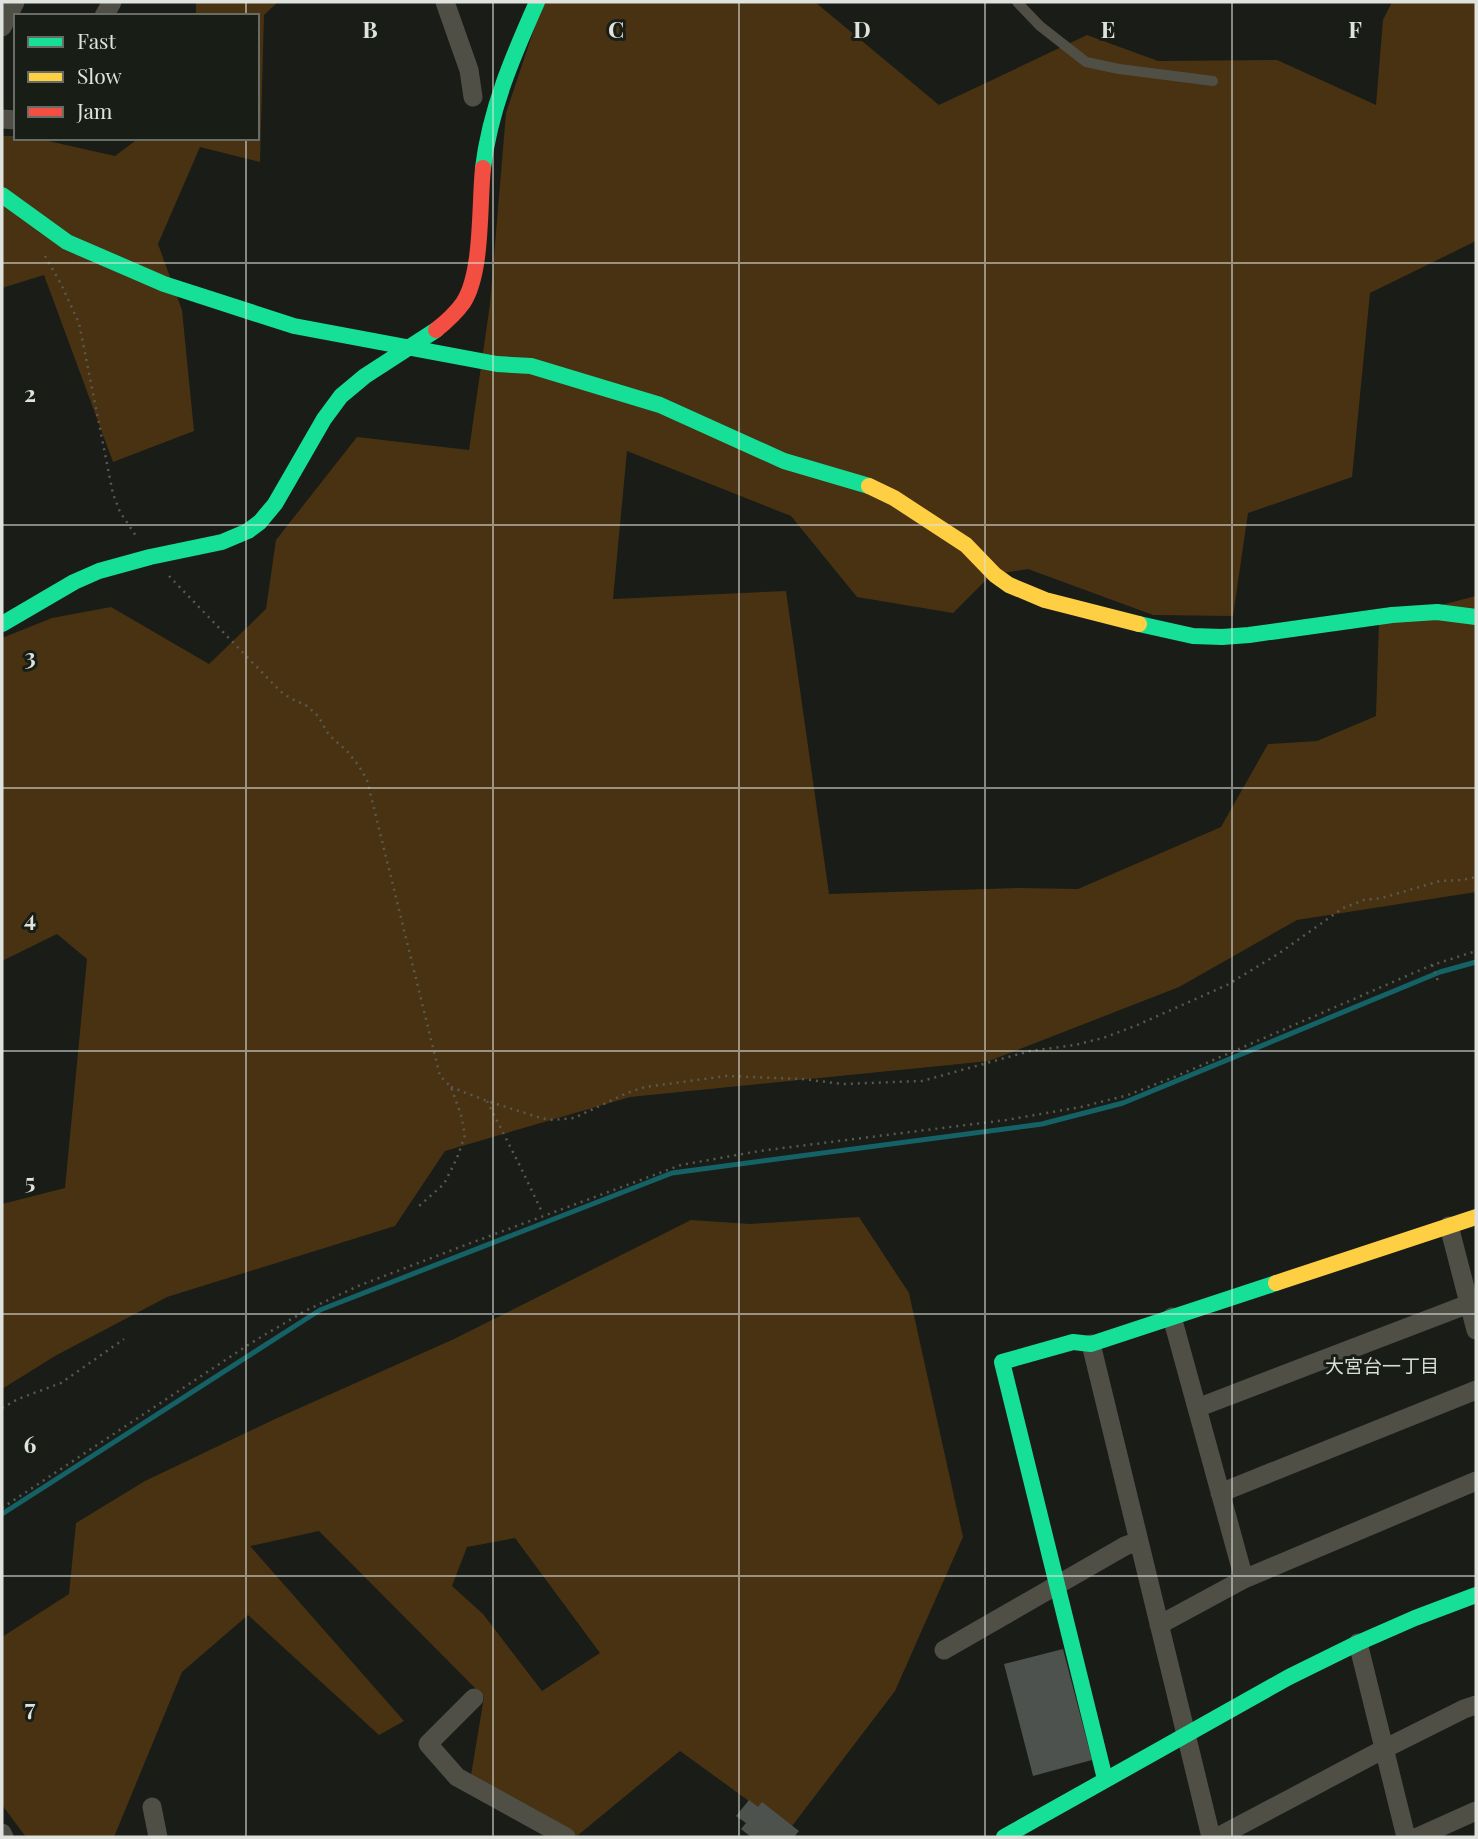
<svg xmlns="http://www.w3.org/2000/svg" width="1478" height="1839" font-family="'Playfair Display','Noto Sans JP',serif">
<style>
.green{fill:#493212;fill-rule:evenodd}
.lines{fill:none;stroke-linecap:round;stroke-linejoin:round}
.stream{stroke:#156266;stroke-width:5}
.building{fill:#4e524f}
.path{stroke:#595952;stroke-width:2.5;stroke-dasharray:2 5;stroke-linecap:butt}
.lane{stroke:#504f46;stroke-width:10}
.street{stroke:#504f46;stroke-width:19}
.fast{stroke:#16e098;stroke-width:16}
.slow{stroke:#ffcf43;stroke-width:16}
.jam{stroke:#f24e42;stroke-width:16}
.grid{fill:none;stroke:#dfe2dd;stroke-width:2;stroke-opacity:0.55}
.labels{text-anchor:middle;stroke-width:6;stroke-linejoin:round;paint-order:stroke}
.neighbourhood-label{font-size:19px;fill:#d9dfd6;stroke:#181d16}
.grid-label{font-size:23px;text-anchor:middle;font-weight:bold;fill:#dfe2dd;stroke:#181d16;stroke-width:6;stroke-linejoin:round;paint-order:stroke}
</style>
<rect width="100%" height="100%" fill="#191c17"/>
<path class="green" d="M196,2H278L264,15L260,162L200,147L158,244L182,310L194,431L113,462L44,275L2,288V136H16V138H35L115,156L139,138H257V16H196Z
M543,2H815L939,105L1087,35L1158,61L1277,60L1376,105L1383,20L1392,2H1476V241L1370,293L1352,477L1248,513L1233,616L1153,615L1028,569L991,575L953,613L857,597L791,516L627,451L613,599L786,591L829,894L1018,888L1078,889L1221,827L1268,744L1317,741L1376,716L1379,621L1476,596V892L1297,920L1179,987L989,1061L630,1097L445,1151L395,1226L167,1297L55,1356L2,1389V1204L65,1188L87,959L57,934L2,961V638L52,618L111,607L209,664L266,609L276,540L357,437L469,450L490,304L506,113Z
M859,1217L909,1293L963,1537L895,1691L789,1830L680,1751L577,1836L470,1781L484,1697L319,1531L250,1546L404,1721L379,1735L248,1615L182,1672L114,1837H26L2,1805V1637L69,1594L76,1523L145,1481L275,1419L454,1339L691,1220L750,1224ZM515,1538L600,1653L542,1691L483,1614L452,1586L467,1547Z"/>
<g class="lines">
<path class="stream" d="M2,1514L320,1310L672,1173L1042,1124L1123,1103L1440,972L1476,962"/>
</g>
<path class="building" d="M1063,1649L1092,1760L1033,1776L1004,1664Z
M749,1800L758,1807L762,1802L799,1831L794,1837H751L741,1829L746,1823L736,1816Z"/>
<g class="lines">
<path class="path" d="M45,256L61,284L79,323L113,494L120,512L136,536
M169,576L280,691L290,698L307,706L318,716L329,735L347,751L359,766L367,780L440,1076L451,1087L461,1115L465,1135L457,1158L444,1184L419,1206
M1432,965L1438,981
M451,1087L487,1101L541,1118L553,1120L574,1118L627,1093L645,1087L726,1076L802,1079L843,1084L922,1081L1030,1051L1075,1045L1103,1038L1135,1026L1227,985L1278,954L1343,908L1364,900L1382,898L1440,881L1462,880L1476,877
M487,1101L521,1168L543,1214
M2,1408L18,1399L61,1383L124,1339
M2,1508L251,1343L305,1311L358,1286L460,1247L681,1165L759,1151L1006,1120L1081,1107L1128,1095L1179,1075L1432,965L1476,951"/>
<path class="lane" d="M1017,2L1040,26L1086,62L1119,69L1213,81"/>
<path class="street" d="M445,2L469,70L473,97
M104,16L112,2
M2,27L15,2
M2,119L16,120
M1449,1226L1476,1330
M1172,1317L1244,1579
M1091,1344L1211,1837
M1197,1408L1476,1301
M1220,1493L1476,1390
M1159,1625L1244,1579L1476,1481
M1358,1643L1406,1837
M944,1650L1125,1546L1139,1541
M474,1698L428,1744L457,1777L566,1837
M152,1807L158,1837
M2,1833L4,1837
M1218,1837L1384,1749L1464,1709L1476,1705
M1418,1837L1476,1811"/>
<path class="fast" d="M483,168C490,109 513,56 537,2
M2,195L67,242L164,284L294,326L497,364L531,366L660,405L784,461L869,486
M2,624L74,582L99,571L150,557L222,542L248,531L260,522L275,504L324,419L341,396L365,376L436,330
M1139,624L1193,636L1222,637L1249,635L1392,615L1437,612L1476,617
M1105,1779L1002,1362L1073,1342L1091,1344L1276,1283
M1004,1837L1289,1677L1358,1643L1415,1618L1476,1595"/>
<path class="slow" d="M869,486L894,498L966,545L995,575L1009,585L1045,600L1139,624
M1276,1283L1476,1217"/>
<path class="jam" d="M436,330C446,322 456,313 463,303C483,273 479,205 483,168"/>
</g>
<path class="grid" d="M246,2V16M493,2V1837M739,2V1837M985,2V1837M1232,2V1837M246,138V1837M2,263H1476M2,525H1476M2,788H1476M2,1051H1476M2,1314H1476M2,1576H1476"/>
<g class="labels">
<g class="neighbourhood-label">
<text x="1382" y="1373">大宮台一丁目</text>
</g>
</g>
<g class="grid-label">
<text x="370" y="38">B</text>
<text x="616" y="38">C</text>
<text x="862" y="38">D</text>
<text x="1108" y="38">E</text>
<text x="1355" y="38">F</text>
<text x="30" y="402">2</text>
<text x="30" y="665">3</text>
<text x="30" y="927">4</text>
<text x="30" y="1190">5</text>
<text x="30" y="1453">6</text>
<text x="30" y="1716">7</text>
</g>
<rect width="1478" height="1839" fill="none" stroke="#dfe2dd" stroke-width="7"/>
<rect x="14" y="14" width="245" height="126" fill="#181d16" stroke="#686c66" stroke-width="2"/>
<rect x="28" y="37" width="35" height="10" fill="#16e098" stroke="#686c66" stroke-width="2"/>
<text x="77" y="49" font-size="21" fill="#dfe2dd">Fast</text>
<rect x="28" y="72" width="35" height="10" fill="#ffcf43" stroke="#686c66" stroke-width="2"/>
<text x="77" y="84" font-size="21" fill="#dfe2dd">Slow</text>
<rect x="28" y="107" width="35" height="10" fill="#f24e42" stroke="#686c66" stroke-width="2"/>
<text x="77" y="119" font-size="21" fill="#dfe2dd">Jam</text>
</svg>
